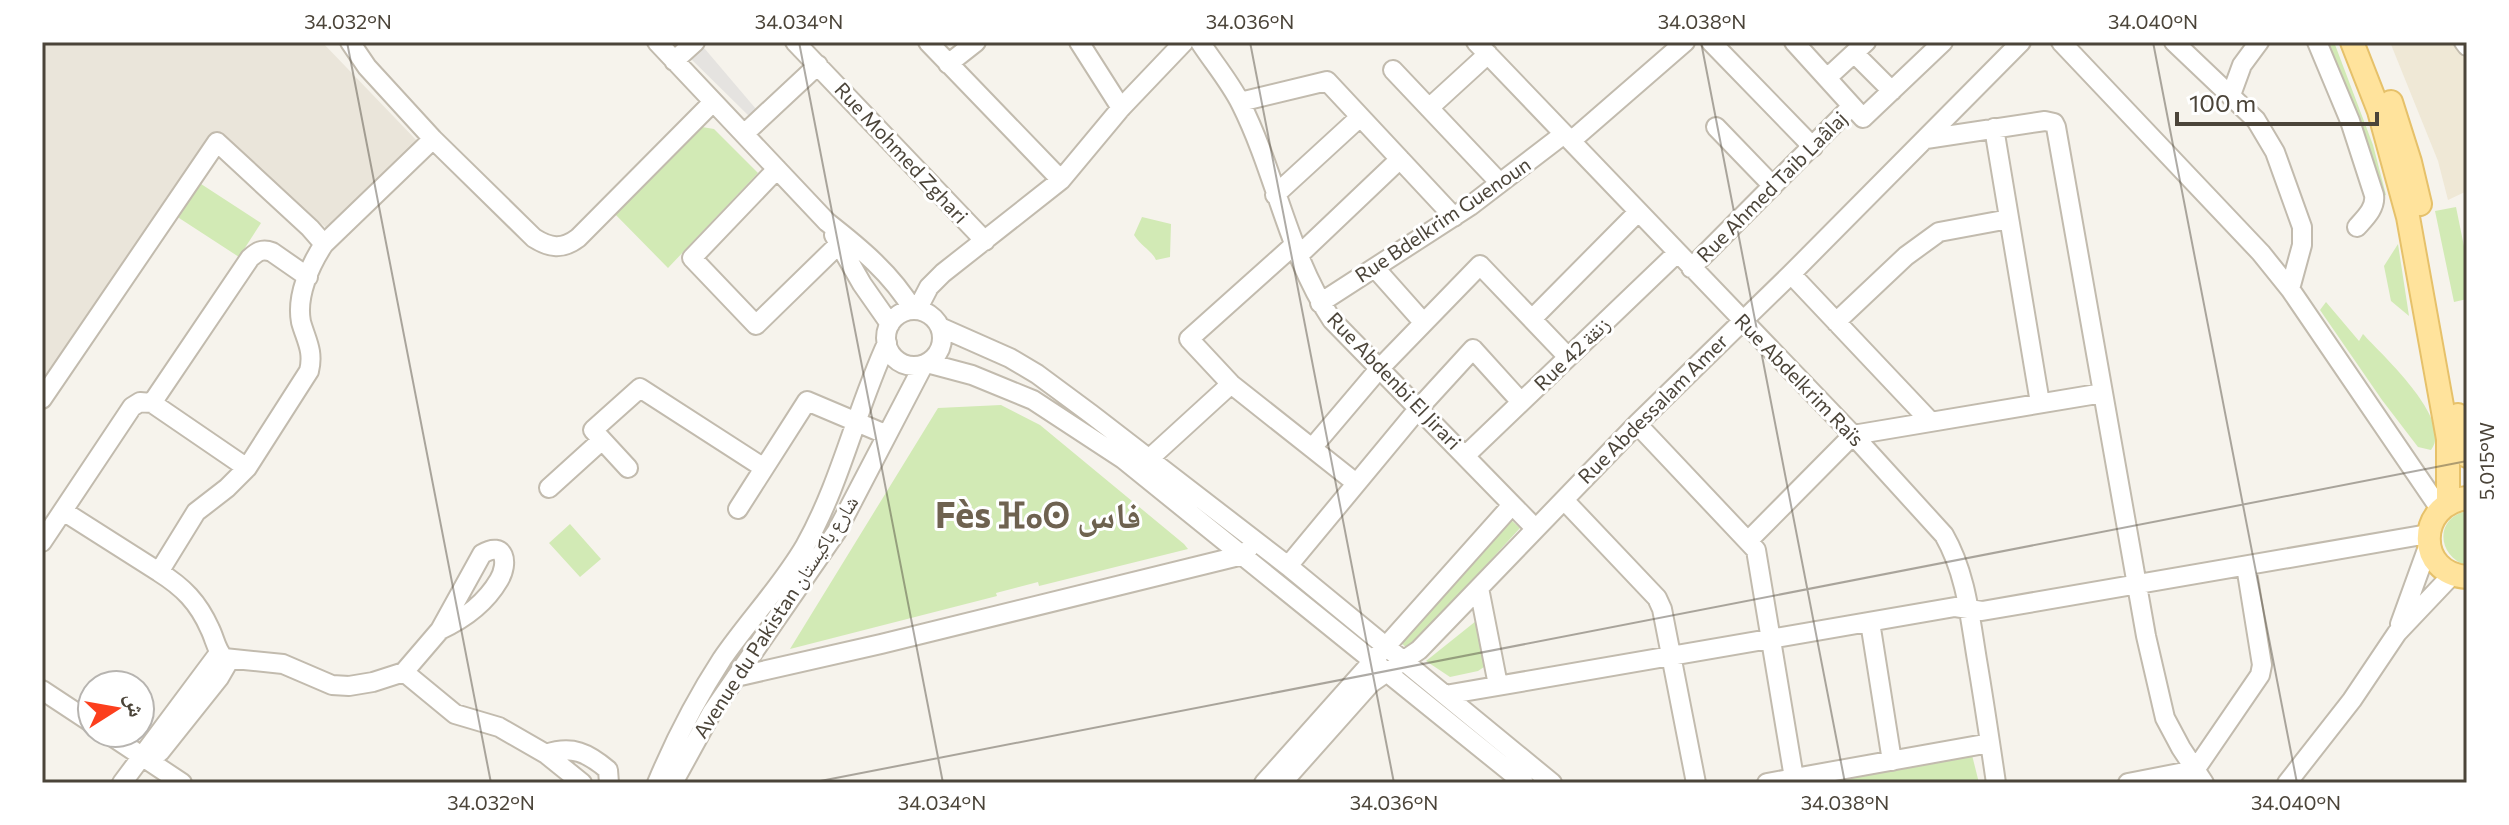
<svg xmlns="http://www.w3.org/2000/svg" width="2509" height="825" font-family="Commissioner,'Noto Naskh Arabic','Noto Sans Tifinagh',sans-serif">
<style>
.residential{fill:#eae5da}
.education{fill:#efe8d6}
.green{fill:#d2eab5}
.parking{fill:#e5e3e0}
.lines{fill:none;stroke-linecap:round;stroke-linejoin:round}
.minor-casing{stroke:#c2bbae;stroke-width:22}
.major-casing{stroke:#e6c16a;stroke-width:26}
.minor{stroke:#fff;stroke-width:18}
.major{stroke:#ffe39c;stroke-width:22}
.ticks{fill:none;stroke:#4b4439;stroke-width:2;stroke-opacity:0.45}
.labels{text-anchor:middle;stroke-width:6;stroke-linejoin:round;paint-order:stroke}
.street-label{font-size:20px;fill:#4b4439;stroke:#fff}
.town-label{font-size:36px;font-weight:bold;fill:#6e6250;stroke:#fff}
.neatline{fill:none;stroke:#4b4439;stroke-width:3}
.ticks-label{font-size:20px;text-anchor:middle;fill:#4b4439}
</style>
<rect width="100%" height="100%" fill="#f6f3ec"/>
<path class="residential" d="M42,42H322L420,144L331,232L215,131L42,387Z"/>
<path class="education" d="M2390,42H2455L2467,57V191L2448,200L2438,161Z"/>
<path class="green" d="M2322,42H2334L2373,145L2386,195L2380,197Z
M702,127L714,129L758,173L668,268L611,210L689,131Z
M198,182L261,223L239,257L176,216Z
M2456,207L2467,261V299L2454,302L2435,211Z
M1142,217L1171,224L1170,257L1156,260C1152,251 1141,246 1134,235Z
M2398,244L2409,316L2391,301L2384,266Z
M2326,302L2359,341L2363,334C2383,356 2454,420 2431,450L2418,447L2382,400L2320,310Z
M1001,405L1040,425L1184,544L1188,549L1039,586L1038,582L996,593L997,596L790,649L938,408Z
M2467,511V566C2437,556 2434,518 2467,511Z
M1511,520L1520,528L1409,650L1400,642Z
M570,524L601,559L580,577L549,543Z
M1476,621L1484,667L1478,671L1450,677L1426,661Z
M1971,751L1979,783H1785Z"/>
<path class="parking" d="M699,42L756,109L749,116L686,54Z"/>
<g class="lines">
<defs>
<path id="minor" d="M350,42L367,67L433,139L534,238C550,248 562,250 578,238L713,102
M657,42L827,222C859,247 892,274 913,310
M795,42L985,241
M928,42L1061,180
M1079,42L1121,108
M1200,42C1213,62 1230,82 1241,104C1276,174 1288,254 1332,320L1535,528
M1476,42L1853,435L1944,535C1966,573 1970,618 1977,660C1984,701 1990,742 1996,783
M1711,42L1813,147
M1794,42L1863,118L1943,42
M2061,42L2261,253L2290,289L2440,509
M2174,42L2256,120L2275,152L2302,227V245L2290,289
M2317,42L2350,121L2374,195C2376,208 2365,218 2357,227
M2464,42L2467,46
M1854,53L1892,91
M674,61L695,42
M948,64L976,42
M1393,70L1500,183
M1827,78L1866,42
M2231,95L2242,65L2259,42
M1240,102L1327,81L1454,217
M1429,108L1488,54
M1716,127L1773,186
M1994,128L2040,403
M744,134L818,65
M433,139L324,244C310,265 296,296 301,322C306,340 314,351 309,371L247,468L227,488L196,512L159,572C183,587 198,602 210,629C215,639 216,650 224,658L283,664L332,685L349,686L373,682L404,672L440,630L482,554C505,540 509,563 499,580C485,604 464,619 440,630
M1926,139L2045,121L2054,123L2056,127L2146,636L2165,718L2181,748L2204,783
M1571,141L1685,42
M777,169L692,258L756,325L839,244
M1275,195L1360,117
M834,235L862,284L890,324
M1294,245L1189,339L1231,384L1356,483
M1299,255L1400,159
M1375,268L1423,322
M1691,268L1852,106
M1791,274L1930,421
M1320,303L1470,206L1564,134
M917,310L929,287L943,273L1061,180L1121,108L1184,42
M886 338a28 28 0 1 1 56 0a28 28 0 1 1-56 0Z
M1532,319L1638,212
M1836,322L1906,256L1939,232L2009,219
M940,327L1010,358L1037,374L1091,414L1288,566L1552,783
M927,363L972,375L1033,400L1123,459L1524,783
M42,399L217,142L310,228L324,244
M152,403L250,258C257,252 262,248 272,252L308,277
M1637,424L1756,550L1794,778
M1312,448L1379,369L1480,265L1568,357
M1466,455L1677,253
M1150,458L1231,384
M628,468L593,430L640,388L764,468
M549,488L602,440
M1564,500L1657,598L1662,609L1696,783
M738,509L807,401L885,434
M63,511L159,572
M1748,541L1853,435L2103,393
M42,542L132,407L140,402L152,403L247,468
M1288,566L1419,408L1473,349L1521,402
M1479,588L1498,685
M1870,622L1892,761
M2400,624L2429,544
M404,672L455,714L499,727L546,754L582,783
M736,677L881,644L1243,555L1248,550
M42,690L92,723
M1445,695L1955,607L1982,611L2428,534
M107,733L182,783
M160,752L219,678L230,659
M546,754C572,745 588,753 608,770L609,783
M122,783L219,653
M657,783C675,740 696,699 722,659C748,621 781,587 805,546C841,482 856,410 887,343
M673,783L712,712L837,531L923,366
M1264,783L1512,505
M1282,783L1371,683L1419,650L1637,424L1791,274L2021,42
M1767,783L1990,743
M2128,783L2195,770L2260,675L2262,665L2246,566
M2287,783L2352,700L2397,633L2452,575"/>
<path id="major" d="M2352,42L2379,111L2408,217L2448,439V503
M2391,102L2410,162L2420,204
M2458,415L2467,456
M2467,498C2416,504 2416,574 2467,577"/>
</defs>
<use href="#minor" class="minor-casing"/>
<use href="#major" class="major-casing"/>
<use href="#minor" class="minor"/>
<use href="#major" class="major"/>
</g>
<path class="ticks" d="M347,42L491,783M799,42L943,783M1250,42L1394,783M1701,42L1845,783M2153,42L2297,783M810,783L2467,461"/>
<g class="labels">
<g class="street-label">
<text transform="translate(901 153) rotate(47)" y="7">Rue Mohmed Zghari</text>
<text transform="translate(1772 187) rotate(-45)" y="7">Rue Ahmed Taib Laâlaj</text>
<text transform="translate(1443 220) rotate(-34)" y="7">Rue Bdelkrim Guenoun</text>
<text transform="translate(1572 354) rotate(-44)" y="7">Rue 42 زنقة</text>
<text transform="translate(1799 380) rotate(46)" y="7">Rue Abdelkrim Raïs</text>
<text transform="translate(1394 381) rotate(46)" y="7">Rue Abdenbi El Jirari</text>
<text transform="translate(1653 409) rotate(-45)" y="7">Rue Abdessalam Amer</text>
<text transform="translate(776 617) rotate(-57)" y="7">Avenue du Pakistan شارع باكيستان</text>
</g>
<g class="town-label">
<text x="1038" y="528">Fès ⴼⴰⵙ فاس</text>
</g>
</g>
<rect width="2509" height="825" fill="none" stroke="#ffffff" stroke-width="88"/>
<g transform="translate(116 709) rotate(79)"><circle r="38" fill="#ffffff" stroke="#b7b4b0" stroke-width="2"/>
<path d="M0-6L14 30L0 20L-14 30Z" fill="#fc3f1d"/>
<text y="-12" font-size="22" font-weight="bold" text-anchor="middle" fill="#4b4439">ش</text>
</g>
<path d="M2177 112v12h200v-12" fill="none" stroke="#4b4439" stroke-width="4"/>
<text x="2189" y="112" font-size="24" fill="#4b4439" stroke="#ffffff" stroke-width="6" paint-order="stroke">100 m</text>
<rect x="44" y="44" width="2421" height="737" class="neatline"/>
<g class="ticks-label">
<text x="348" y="29">34.032°N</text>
<text x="799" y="29">34.034°N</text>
<text x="1250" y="29">34.036°N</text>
<text x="1702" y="29">34.038°N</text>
<text x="2153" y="29">34.040°N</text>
<text transform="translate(2487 461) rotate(-90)" y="7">5.015°W</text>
<text x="491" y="810">34.032°N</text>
<text x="942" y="810">34.034°N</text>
<text x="1394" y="810">34.036°N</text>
<text x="1845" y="810">34.038°N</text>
<text x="2296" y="810">34.040°N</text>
</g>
</svg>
